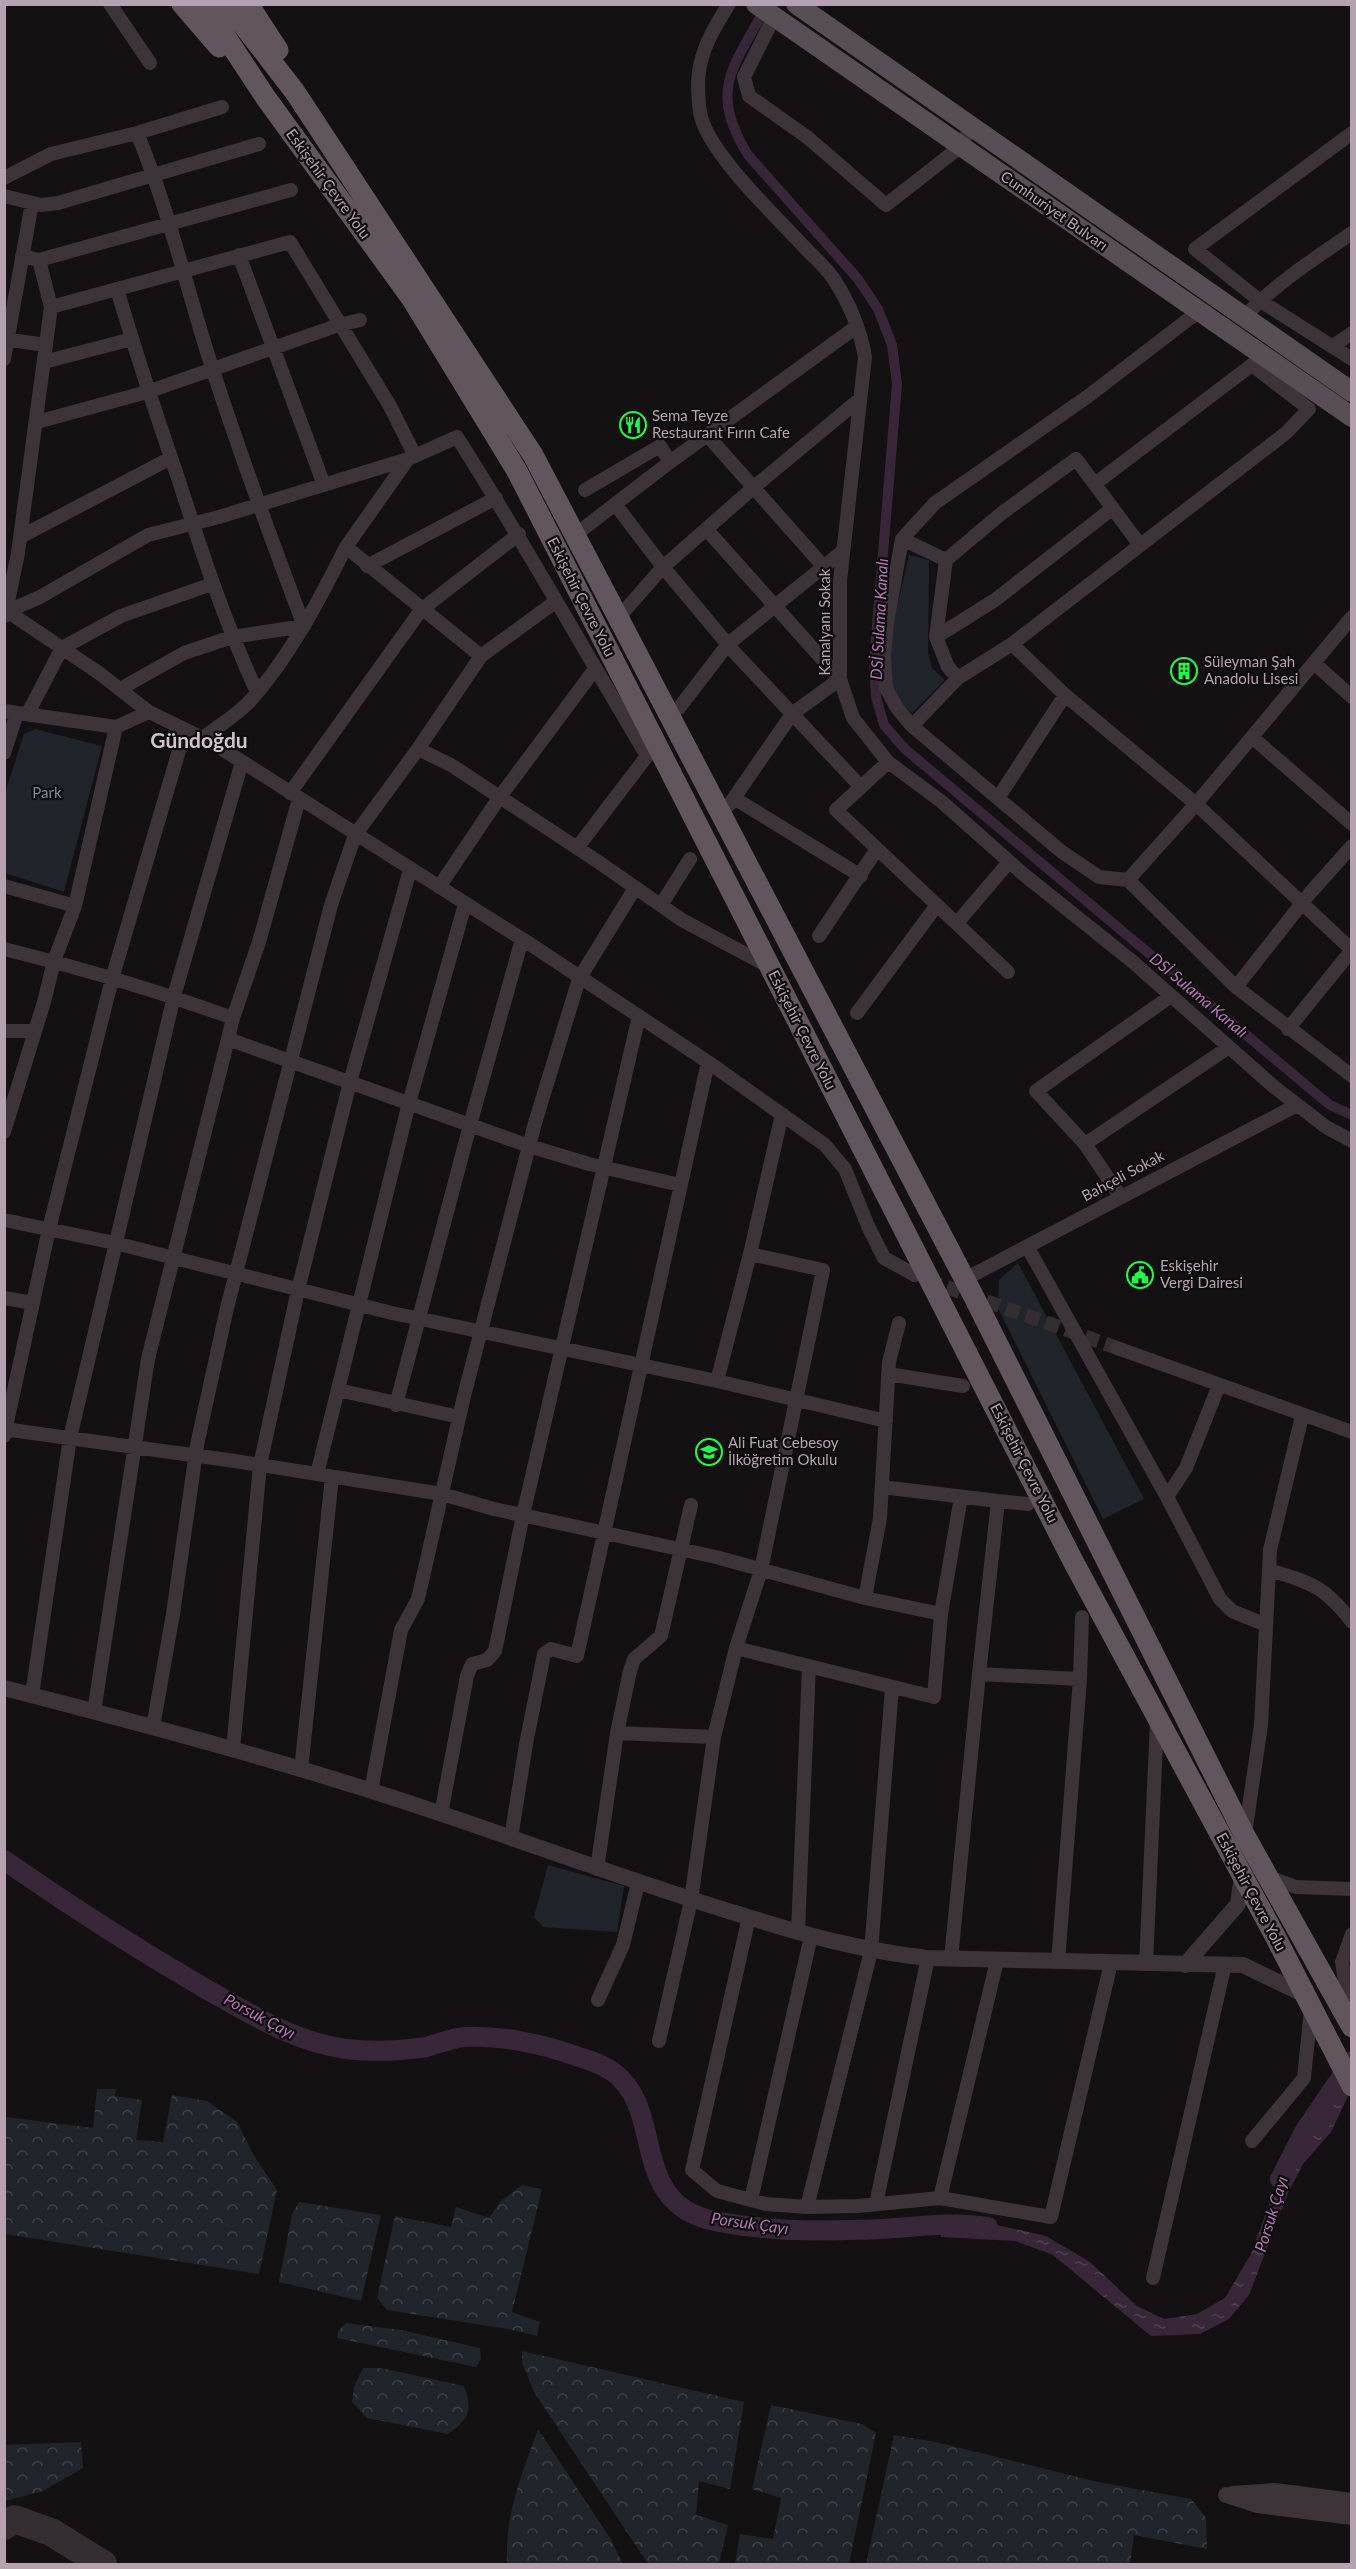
<svg xmlns="http://www.w3.org/2000/svg" width="1356" height="2569" font-family="Lato,sans-serif">
<style>
.green{fill:#20252c}
.forest{fill:url(#forest-crowns)}
.water{fill:url(#water-ripples)}
.lines{fill:none;stroke-linecap:round;stroke-linejoin:round}
.canal{stroke:#382738;stroke-width:10}
.river{stroke:#382738;stroke-width:20}
.taxiway{stroke:#342e32;stroke-width:28}
.minor-tunnel{stroke:#342e32;stroke-width:14;stroke-dasharray:14 7;stroke-linecap:butt}
.minor{stroke:#3c3438;stroke-width:14}
.tertiary{stroke:#3c3438;stroke-width:16}
.primary{stroke:#584e55;stroke-width:20}
.trunk{stroke:#61565e;stroke-width:21}
.labels{text-anchor:middle;stroke-width:4.5;stroke-linejoin:round;paint-order:stroke}
.street-label{font-size:15px;fill:#b6a1b1;stroke:#0e0d0d}
.poi-label{font-size:15px;fill:#b6a1b1;stroke:#0e0d0d;text-anchor:start}
.park-label{font-size:15px;fill:#7689a3;stroke:#0e0d0d}
.water-label{font-size:16px;font-style:italic;fill:#b474b5;stroke:#0e0d0d}
.district-label{font-size:21px;font-weight:bold;fill:#d1c3cd;stroke:#0e0d0d}
</style>
<defs>
<pattern id="forest-crowns" width="20" height="18" patternUnits="userSpaceOnUse" patternTransform="scale(1.5)"><rect width="20" height="18" fill="#20252c"/><path d="M2 6a3 3 0 1 1 6 0M12 15a3 3 0 1 1 6 0" fill="none" stroke="#3e4248"/></pattern>
<pattern id="water-ripples" width="26" height="14" patternUnits="userSpaceOnUse" patternTransform="scale(1.5)"><rect width="26" height="14" fill="#382738"/><path d="M2 4q2-2 4 0t4 0M15 11q2-2 4 0t4 0" fill="none" stroke="#534352"/></pattern>
</defs>
<rect width="100%" height="100%" fill="#131112"/>
<path class="green" d="M909,555L929,560L928,653L932,668L945,680L912,713C902,705 894,696 891,683C883,650 902,590 909,555Z
M35,729L102,746L64,892L5,873V793L24,734Z
M1018,1263L1144,1499L1103,1519L998,1308L999,1280Z
M548,1865L624,1886L617,1932L543,1927L534,1917Z"/>
<path class="forest" d="M97,2089H116L115,2096L142,2100L136,2140L163,2142L172,2095L207,2101L237,2122L254,2156L277,2190L259,2274L5,2234V2117L93,2128Z
M522,2185L542,2189L512,2312L540,2322L537,2336L508,2329L387,2310L377,2298L395,2216L451,2227L456,2207L489,2218L501,2201Z
M299,2202L381,2215L361,2301L279,2282L292,2214Z
M346,2323L401,2330L480,2348L481,2359L476,2367L337,2338L338,2331Z
M522,2351L744,2402L730,2489L699,2481L696,2515L728,2525L719,2564H648L534,2392L522,2363Z
M363,2368H381L464,2386C473,2411 469,2419 448,2434L367,2418L352,2402L354,2387Z
M771,2405L862,2424L876,2433L849,2564H735L740,2534L773,2539L781,2498L752,2489Z
M538,2429L610,2538L623,2564H507C505,2513 521,2477 538,2429Z
M894,2435L936,2442L1098,2482L1191,2499L1206,2518L1207,2549L1134,2535L1130,2564H866Z
M81,2442L83,2468L43,2491L5,2501V2445Z"/>
<path class="water" d="M1351,2050V2090L1331,2132L1303,2164L1288,2193L1249,2295L1229,2319L1200,2334L1151,2336L1053,2255L1015,2241L941,2237L939,2226L983,2222L1046,2236L1090,2262L1137,2306L1164,2319L1197,2314L1225,2298L1251,2254L1284,2164L1306,2137L1324,2091Z"/>
<g class="lines">
<path class="canal" d="M766,7C733,68 708,90 748,155L858,279L878,309L892,345L897,384L874,662L876,697L884,725L905,749L1319,1096L1330,1105L1352,1115"/>
<path class="river" d="M4,1860C70,1906 137,1949 206,1989C251,2014 294,2042 346,2049C372,2052 400,2051 426,2047C438,2044 452,2038 464,2037C500,2035 542,2044 576,2056C589,2060 602,2064 613,2072C659,2105 636,2177 684,2209C701,2220 719,2222 738,2225C785,2232 833,2231 880,2229C917,2227 952,2221 988,2227
M1280,2179L1304,2132L1352,2061"/>
<path class="taxiway" d="M4,2526L14,2519L51,2532L103,2564"/>
<path class="minor-tunnel" d="M927,1280L1117,1348"/>
<path class="minor" d="M110,4L150,63
M729,4C717,23 704,44 700,66C697,79 698,99 700,112C706,152 780,220 808,251C816,259 826,268 833,278C849,302 860,329 865,357L840,581V679L853,718L888,762L942,802L1022,873L1133,962L1273,1086L1326,1127L1352,1141
M774,17L744,77L749,96L807,137L886,205L960,147L971,127
M1352,133L1195,249L1259,300L1352,359
M4,178L51,154L137,133L222,107
M4,196L41,205L58,203L259,144
M239,255L324,485
M22,256L39,260L291,190
M39,260L51,307
M117,289C136,354 157,417 179,481C202,553 225,623 257,692
M1244,317C1275,284 1314,259 1352,233
M4,339L46,345
M1333,346L1352,333
M4,359L32,203
M44,362L132,339
M860,399L753,488L663,567L735,653L861,787L836,810L1008,972
M37,422L147,392L339,325L360,320
M707,435L824,567
M1096,483L1257,361
M585,490L660,446L670,462
M615,504L663,567L620,616
M707,530L840,679L792,714L734,798
M575,535L670,462L856,327
M20,537L171,458
M902,539L946,560L936,637L948,667L958,678
M346,547L408,459
M946,560L1002,513L1076,459L1140,545
M367,566L496,498
M4,609L99,673L149,712L211,742L533,946L708,1062L825,1145L845,1169L868,1226L884,1258L915,1275
M8,611L40,597L148,535L219,517L408,459L457,437C524,542 584,650 647,756L577,848
M5,616L18,553L51,307L290,242L390,406L415,456
M1352,617L1196,804L1352,950
M936,637L995,600L1113,508
M1012,644L1065,695L1196,804L1128,880L1099,877L1062,852L912,726L897,708L886,688L884,657L887,623L902,539L935,503L1087,397L1198,312
M1314,663L1352,697
M120,689L184,653L232,637L304,626C270,536 237,446 208,355C185,281 167,205 137,133
M679,708L728,644L843,551
M4,711L116,727L149,712
M28,713L62,648L121,616L212,584
M912,726L958,678L1012,644L1286,433L1309,409L1252,365
M1252,737L1352,824
M203,738C218,726 237,715 250,701C290,657 319,600 346,547L481,656
M418,749L481,656L555,602
M4,753L17,713
M861,787L888,762
M290,793L421,610L519,534
M998,798L1065,695
M299,799L259,942L233,1018L228,1039L529,1146L589,1164L680,1185
M729,805L734,798L861,876
M1128,880L1236,987L1352,1076
M4,886L75,906
M439,887L499,798L595,669
M661,905L690,859
M957,923L1009,862
M819,936L877,849
M4,949C82,968 158,991 233,1018
M1236,987L1310,893L1352,846
M857,1013L937,905
M1288,1029L1352,950
M4,1031H35
M4,1132L44,1002L54,961L75,906L116,727
M1085,1144L1229,1047
M1120,1196L1085,1144L1036,1091L1171,996
M4,1220L115,1243L392,1313L717,1381L886,1421
M1027,1246L1167,1497L1220,1599L1232,1611L1266,1625
M965,1279L1297,1105
M4,1298L33,1303
M1117,1348L1352,1432
M888,1374L963,1386
M717,1381L750,1254
M338,1390L459,1417
M396,1405L470,1125L522,939
M4,1429L235,1461L442,1494L494,1509L716,1557L865,1598L941,1614
M4,1436L49,1229L112,979L185,730
M317,1474L409,1103L465,904
M882,1487L998,1501
M1167,1497L1186,1468L1219,1385
M1269,1570C1312,1583 1324,1586 1352,1622
M865,1598L880,1518L889,1362L899,1323
M736,1648L761,1570L823,1270L750,1254L782,1114
M979,1674L998,1501L1028,1504
M32,1695L70,1438L174,996L242,762
M94,1712L148,1359L228,1039
M153,1727L173,1614L197,1445L227,1308L331,905L355,835L418,749L451,765L597,861L682,920L768,966
M617,1733L714,1737
M233,1749L260,1465L298,1290L350,1082L410,870
M301,1770L332,1477
M371,1791L401,1630L418,1599L464,1396L535,1123L579,979L635,888
M441,1814L467,1676L472,1664L487,1660L495,1651L523,1515L639,1016
M1245,1834L1261,1725L1270,1550L1302,1416
M511,1838L526,1744L544,1654L551,1649L577,1656L708,1062
M597,1869L617,1733L630,1671L634,1659L661,1636L691,1505
M1269,1877L1296,1887L1352,1889
M749,1917L692,2170L717,2191L766,2204L807,2207L858,2206L940,2198L997,1961
M798,1932L809,1666
M951,1959L979,1674L1080,1679
M1058,1962L1080,1679L1082,1617
M1146,1964L1157,1721
M598,2000L623,1945L638,1883
M1350,2013L1342,1962L1352,1934
M659,2041L691,1900L714,1737L736,1648L934,1697L941,1614L961,1497
M1252,2141L1304,2078L1311,2009
M940,2198L1051,2217L1111,1963
M751,2200L811,1936
M876,2204L928,1958
M807,2207L871,1951L892,1688
M1153,2278L1225,1964"/>
<path class="tertiary" d="M4,1688C151,1726 298,1765 442,1814C540,1847 636,1883 735,1913C799,1933 861,1951 928,1958L1243,1965L1305,1995
M1185,1965L1238,1904L1242,1876
M1233,2494L1275,2491L1352,2501
M1226,2495L1257,2505L1352,2517"/>
<path class="primary" d="M756,4L1352,417
M796,4L1352,392"/>
<path class="trunk" d="M182,4L219,47
M204,4L266,98L412,299L517,471L1073,1561L1275,1936L1352,2086
M227,4L295,92L533,455L974,1297L1245,1836L1352,2027
M248,4L278,50"/>
</g>
<defs>
<symbol id="restaurant-ring" viewBox="-11 -11 22 22"><circle r="9.5" fill="#0e0d0d" stroke="#1eff47" stroke-width="1.5"/><path d="M-5-6h1v4h1v-4h1v4h1v-4h1v5L-1.5 .5V6h-2V.5L-5-1ZM5-6V6H3V1.5H1.5Q1.5-4 5-6Z" fill="#1eff47"/></symbol>
<symbol id="building-ring" viewBox="-11 -11 22 22"><circle r="9.5" fill="#0e0d0d" stroke="#1eff47" stroke-width="1.5"/><path d="M-4-6H4V6H1V3H-1V6H-4ZM-2.5-4.3h1.7v1.8h-1.7ZM.8-4.3h1.7v1.8H.8ZM-2.5-1h1.7V.8h-1.7ZM.8-1h1.7V.8H.8Z" fill="#1eff47"/></symbol>
<symbol id="civic-ring" viewBox="-11 -11 22 22"><circle r="9.5" fill="#0e0d0d" stroke="#1eff47" stroke-width="1.5"/><path d="M-.6-6.5H3V-4.5H.6V-3L4-1V1h2V6H-6V1h2V-1L-.6-3ZM-1.2 2.5V6h2.4V2.5Z" fill="#1eff47"/></symbol>
<symbol id="school-ring" viewBox="-11 -11 22 22"><circle r="9.5" fill="#0e0d0d" stroke="#1eff47" stroke-width="1.5"/><path d="M0-5L7-2L0 1L-7-2ZM-4 1L0 2.5L4 1V4Q0 6-4 4Z" fill="#1eff47"/></symbol>
</defs>
<g fill-rule="evenodd">
<use href="#restaurant-ring" x="618" y="410" width="30" height="30"/>
<use href="#building-ring" x="1169" y="656" width="30" height="30"/>
<use href="#civic-ring" x="1125" y="1260" width="30" height="30"/>
<use href="#school-ring" x="694" y="1437" width="30" height="30"/>
</g>
<g class="labels">
<g class="street-label">
<text transform="translate(328 184) rotate(54)" y="5">Eskişehir Çevre Yolu</text>
<text transform="translate(1054 211) rotate(35)" y="5">Cumhuriyet Bulvarı</text>
<text transform="translate(581 597) rotate(63)" y="5">Eskişehir Çevre Yolu</text>
<text transform="translate(825 622) rotate(-90)" y="5">Kanalyanı Sokak</text>
<text transform="translate(802 1030) rotate(63)" y="5">Eskişehir Çevre Yolu</text>
<text transform="translate(1123 1176) rotate(-28)" y="5">Bahçeli Sokak</text>
<text transform="translate(1024 1463) rotate(63)" y="5">Eskişehir Çevre Yolu</text>
<text transform="translate(1251 1892) rotate(62)" y="5">Eskişehir Çevre Yolu</text>
</g>
<g class="poi-label">
<text x="652" y="421">Sema Teyze<tspan x="652" dy="17">Restaurant Fırın Cafe</tspan></text>
<text x="1204" y="667">Süleyman Şah<tspan x="1204" dy="17">Anadolu Lisesi</tspan></text>
<text x="1160" y="1271">Eskişehir<tspan x="1160" dy="17">Vergi Dairesi</tspan></text>
<text x="728" y="1448">Ali Fuat Cebesoy<tspan x="728" dy="17">İlköğretim Okulu</tspan></text>
</g>
<g class="park-label">
<text x="47" y="798">Park</text>
</g>
<g class="water-label">
<text transform="translate(879 619) rotate(-87)" y="6">DSİ Sulama Kanalı</text>
<text transform="translate(1199 995) rotate(40)" y="6">DSİ Sulama Kanalı</text>
<text transform="translate(260 2016) rotate(28)" y="6">Porsuk Çayı</text>
<text transform="translate(1271 2214) rotate(-73)" y="6">Porsuk Çayı</text>
<text transform="translate(750 2223) rotate(8)" y="6">Porsuk Çayı</text>
</g>
<g class="district-label">
<text x="199" y="748">Gündoğdu</text>
</g>
</g>
<rect width="1356" height="2569" fill="none" stroke="#b6a1b1" stroke-width="12"/>
</svg>
